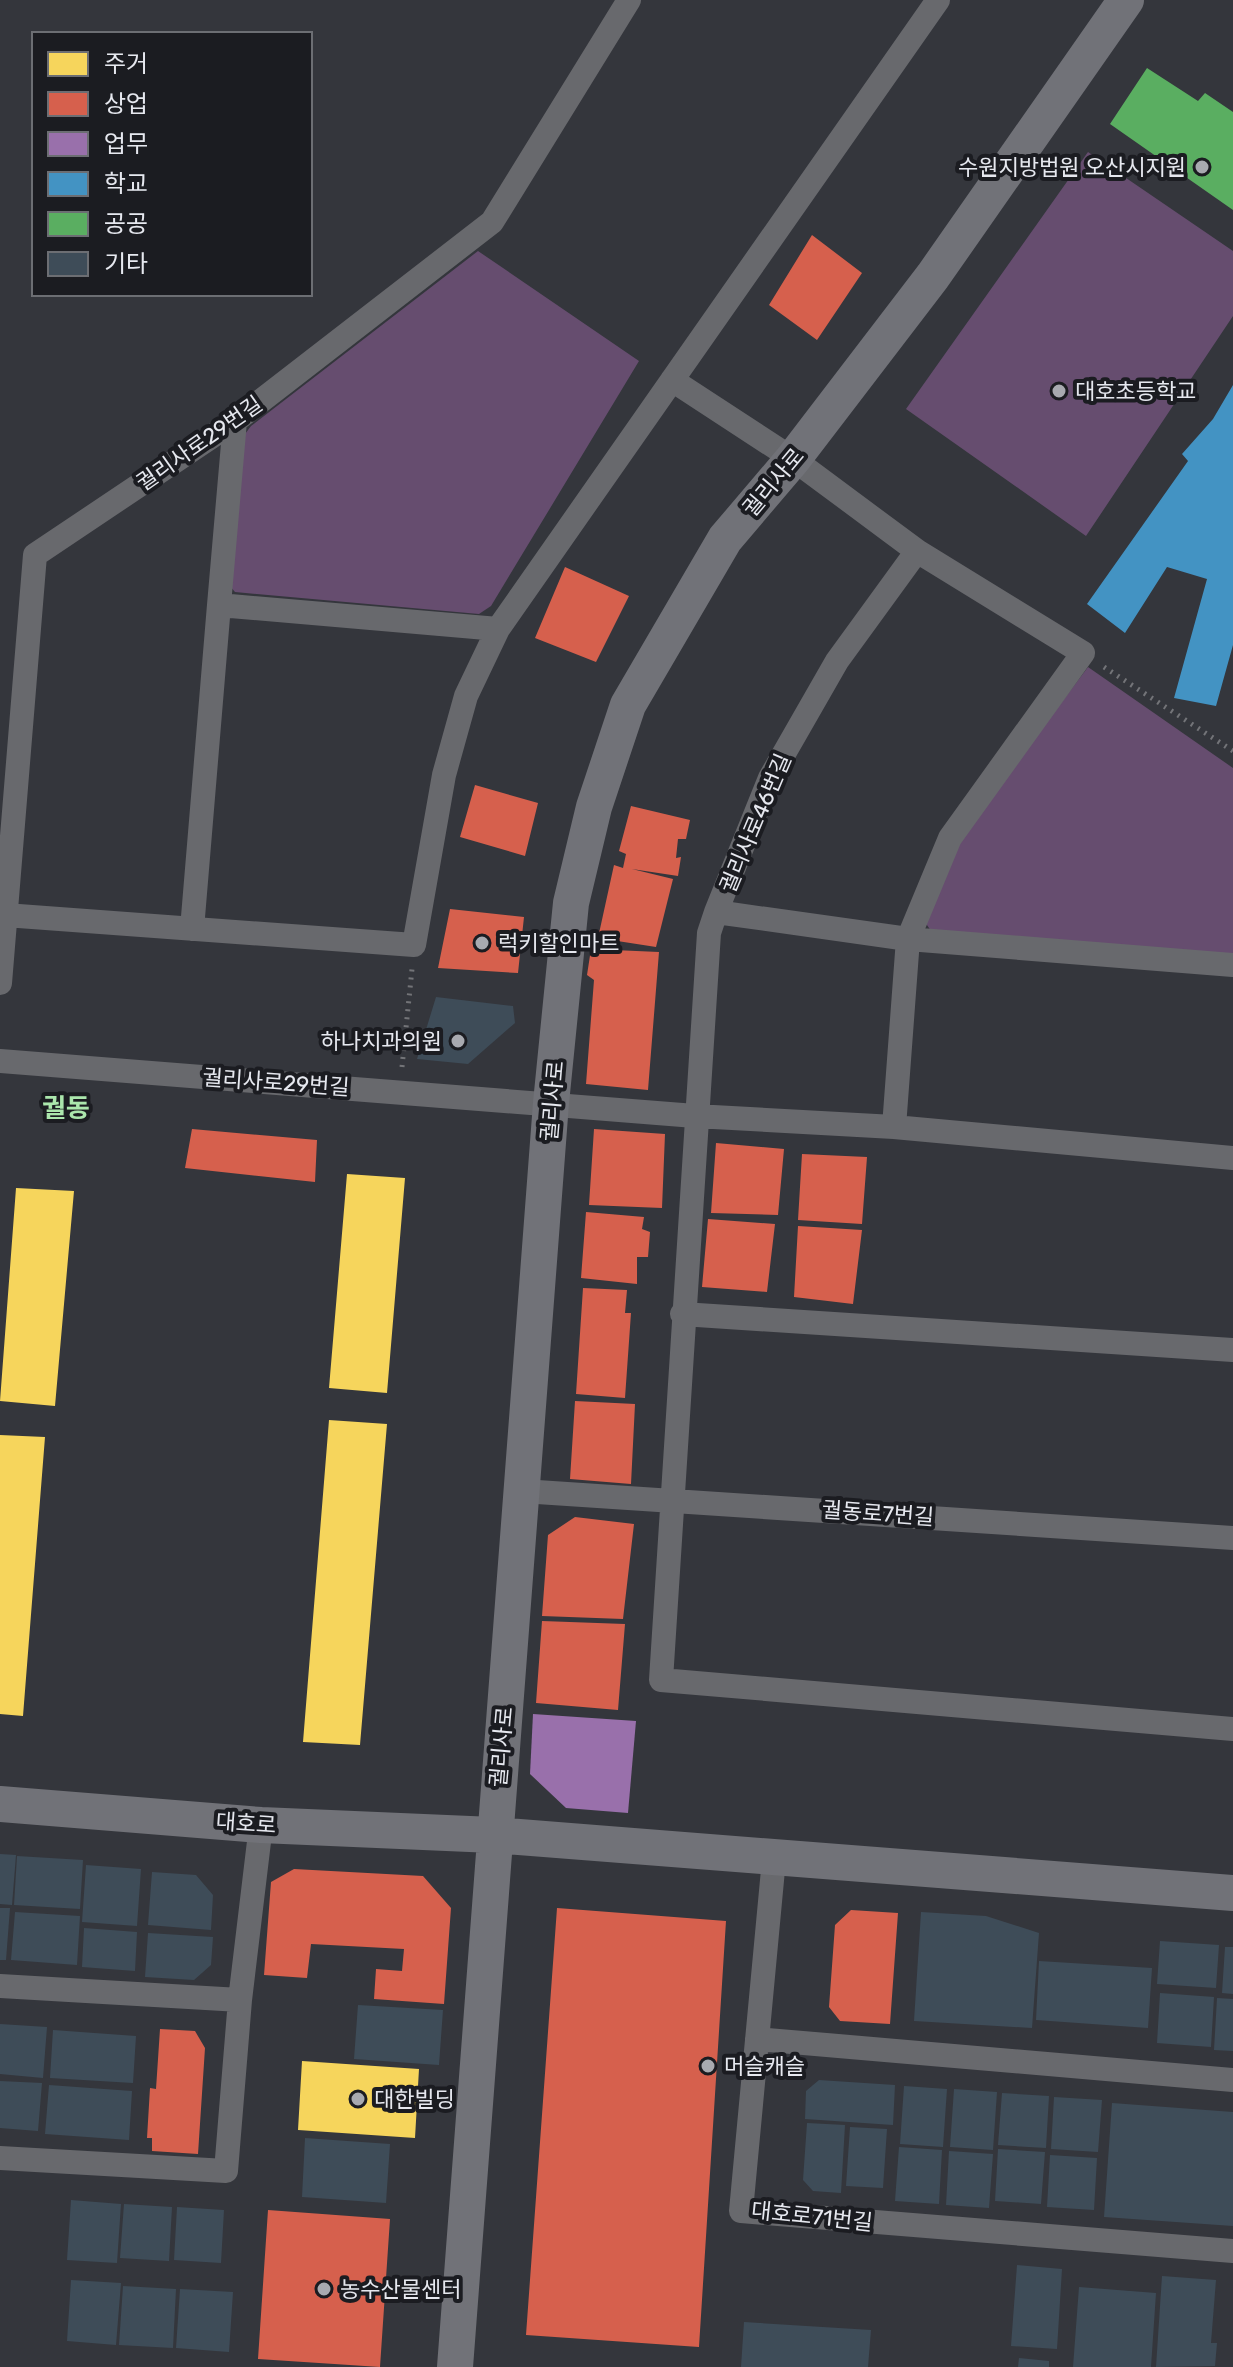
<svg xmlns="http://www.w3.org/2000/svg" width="1233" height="2367" font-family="Rubik,'Noto Sans KR',sans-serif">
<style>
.green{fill:#664d6f}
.homes{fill:#f6d55c}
.shops{fill:#d6604d}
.offices{fill:#9970ab}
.schools{fill:#4393c3}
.public{fill:#5aae61}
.building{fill:#3e4c58}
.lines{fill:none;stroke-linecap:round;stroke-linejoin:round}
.path{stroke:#737478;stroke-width:5;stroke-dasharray:2 6;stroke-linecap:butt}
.street{stroke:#68696d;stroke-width:24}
.secondary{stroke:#717278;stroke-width:36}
.poi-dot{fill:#a8aab0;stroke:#1b1c21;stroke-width:3}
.labels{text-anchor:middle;stroke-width:8;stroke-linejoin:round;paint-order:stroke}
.poi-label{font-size:22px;fill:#e6e8ef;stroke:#1b1c21;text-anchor:start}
.street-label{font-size:22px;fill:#e6e8ef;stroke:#1b1c21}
.quarter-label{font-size:26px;font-weight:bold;fill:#abe6ac;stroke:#1b1c21}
</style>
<rect width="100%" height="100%" fill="#34363c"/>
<path class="green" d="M1088,152L1233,251V316L1086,536L906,409Z
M478,251L639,361L491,606L479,614L235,592L229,585L242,438L251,426Z
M1088,667L1233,768V955L931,931L925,922L960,838Z"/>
<path class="homes" d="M347,1174L405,1178L387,1393L329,1388Z
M16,1188L74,1191L55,1406L0,1401Z
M329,1420L387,1424L360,1745L303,1742Z
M0,1435L45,1437L23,1716L0,1714Z
M302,2061L419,2069L415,2138L298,2130Z"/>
<path class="shops" d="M812,235L862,273L817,340L769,305Z
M565,567L629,596L596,662L535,638Z
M475,785L538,803L525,856L460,837Z
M631,806L690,820L686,839H678L676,858L681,857L678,876L632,869L673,879L656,947L598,938L614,865L623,868L626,854L619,851Z
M450,909L524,917L518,973L438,968Z
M591,949L659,952L648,1090L586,1084L594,980L587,975Z
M192,1129L317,1140L315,1182L185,1168Z
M594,1129L665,1134L662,1208L589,1205Z
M716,1143L784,1149L778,1215L711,1213Z
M802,1154L867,1157L862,1224L798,1220Z
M586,1212L644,1217L642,1229L650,1232L648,1257H637V1284L581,1278Z
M708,1219L775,1224L767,1292L702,1287Z
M798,1226L862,1230L853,1304L794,1297Z
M583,1288L627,1290L625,1313H631L625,1398L576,1394Z
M575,1401L635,1404L631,1484L570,1479Z
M575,1517L634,1524L623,1619L542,1616L548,1535Z
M542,1621L625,1624L618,1710L536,1703Z
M294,1869L423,1876L451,1908L444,2004L374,1999L376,1969L402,1971L404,1949L311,1944L307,1978L264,1975L271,1882Z
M557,1908L726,1921L699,2347L526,2335Z
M851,1910L898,1913L890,2024L840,2021L829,2007L835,1925Z
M160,2029L195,2031L205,2048L198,2154L152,2151V2138H147L150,2088L156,2089Z
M268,2210L390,2219L380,2367L258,2359Z"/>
<path class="offices" d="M533,1714L636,1721L628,1813L566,1808L530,1774Z"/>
<path class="schools" d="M1233,385V645L1216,706L1174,698L1207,579L1167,567L1125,633L1087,604L1188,461L1182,454L1213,419Z"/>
<path class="public" d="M1147,68L1198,101L1205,93L1233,112V210L1110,124Z"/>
<path class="building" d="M436,997L513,1006L515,1023L468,1064L417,1059Z
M0,1854L16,1855L12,1905L0,1904Z
M17,1856L83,1860L80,1909L14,1905Z
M86,1865L141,1869L137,1926L82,1922Z
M152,1872L196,1875L213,1895L211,1930L148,1925Z
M0,1908H10L6,1960H0Z
M15,1912L80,1916L77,1965L11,1960Z
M921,1912L986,1916L1039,1933L1032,2028L914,2021Z
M84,1928L137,1932L135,1971L82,1967Z
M148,1933L213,1937L211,1965L194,1980L145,1977Z
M1160,1941L1219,1945L1216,1988L1157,1984Z
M1225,1947H1233V1994L1222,1993Z
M1039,1961L1152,1968L1148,2028L1036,2020Z
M1160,1993L1214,1997L1211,2047L1157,2043Z
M1217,1998L1233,1999V2051L1214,2050Z
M358,2005L443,2010L439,2065L354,2059Z
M0,2024L47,2027L43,2078L0,2074Z
M53,2030L136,2036L133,2083L50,2078Z
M819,2080L895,2085L893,2125L805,2119L806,2091Z
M0,2081L42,2083L38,2131L0,2128Z
M49,2085L132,2091L129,2140L45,2134Z
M904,2086L947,2089L943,2147L900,2144Z
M954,2089L997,2092L993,2150L950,2147Z
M1002,2093L1049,2096L1046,2148L998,2145Z
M1054,2097L1102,2100L1098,2152L1051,2149Z
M1112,2103L1233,2112V2226L1104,2217Z
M807,2123L845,2125L841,2193L813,2191L803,2180Z
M850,2127L887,2129L883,2188L846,2186Z
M305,2138L390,2144L386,2203L302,2197Z
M899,2147L942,2150L939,2204L895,2201Z
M998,2149L1045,2152L1041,2204L995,2201Z
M949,2151L993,2154L989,2208L946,2205Z
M1050,2155L1097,2158L1094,2210L1047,2207Z
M71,2200L121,2204L117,2263L67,2260Z
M124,2204L172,2207L169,2261L120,2258Z
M177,2207L224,2210L221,2263L174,2260Z
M1017,2265L1062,2269L1057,2349L1011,2346Z
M1162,2276L1216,2280L1211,2343H1217L1215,2366L1156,2367Z
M71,2280L121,2283L116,2345L67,2341Z
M123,2286L176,2289L173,2348L119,2345Z
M1079,2287L1156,2293L1151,2367H1073Z
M180,2289L233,2292L229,2352L176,2348Z
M744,2322L871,2330L868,2367H741Z
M1019,2358L1049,2361V2367H1018Z"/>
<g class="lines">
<path class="path" d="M1104,667L1233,751
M402,1067L412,969"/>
<path class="street" d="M672,380L793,459L917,551L837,661L770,778L716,912L908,939L1233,965
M498,629L938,0
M716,912L709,933L661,1680L1233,1729
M5,915L414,945L444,775L466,696L498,629L219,605L235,421
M192,929L219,605
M0,983L35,555L235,421L492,222L629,0
M0,1061L695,1116L894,1127L1233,1158
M894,1127L908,939L950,838L1083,653L917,551
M682,1314L1233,1350
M522,1491L1233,1538
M774,1859L741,2211L1233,2251
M0,1986L240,2000
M757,2039L1233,2080
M0,2158L226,2171L240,2000L261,1825"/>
<path class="secondary" d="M0,1804L261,1825L493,1835L1233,1893
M455,2367L551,1103L571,903L594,807L628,705L725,539L793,459L933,276L1126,0"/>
</g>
<g class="poi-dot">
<circle cx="1202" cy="167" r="8"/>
<circle cx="1059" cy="391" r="8"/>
<circle cx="482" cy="943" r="8"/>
<circle cx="458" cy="1041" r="8"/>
<circle cx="708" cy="2066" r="8"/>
<circle cx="358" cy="2099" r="8"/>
<circle cx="324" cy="2289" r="8"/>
</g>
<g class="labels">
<g class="poi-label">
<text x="1186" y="175" text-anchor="end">수원지방법원 오산시지원</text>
<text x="1075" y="399">대호초등학교</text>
<text x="498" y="951">럭키할인마트</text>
<text x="442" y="1049" text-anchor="end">하나치과의원</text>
<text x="724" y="2074">머슬캐슬</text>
<text x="374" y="2107">대한빌딩</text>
<text x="340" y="2297">농수산물센터</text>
</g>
<g class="street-label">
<text transform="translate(199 443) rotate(-35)" y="8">궐리사로29번길</text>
<text transform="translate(773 482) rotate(-50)" y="8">궐리사로</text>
<text transform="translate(755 823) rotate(-67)" y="8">궐리사로46번길</text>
<text transform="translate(276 1082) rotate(4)" y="8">궐리사로29번길</text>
<text transform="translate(552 1101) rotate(-85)" y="8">궐리사로</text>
<text transform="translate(878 1513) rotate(4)" y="8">궐동로7번길</text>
<text transform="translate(501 1747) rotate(-85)" y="8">궐리사로</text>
<text transform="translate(246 1823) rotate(4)" y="8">대호로</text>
<text transform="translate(812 2216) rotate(6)" y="8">대호로71번길</text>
</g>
<g class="quarter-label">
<text x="66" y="1117">궐동</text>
</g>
</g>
<rect x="32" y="32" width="280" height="264" fill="#1b1c21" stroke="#6c6e73" stroke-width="2"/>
<rect x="48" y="52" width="40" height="24" fill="#f6d55c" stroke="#6c6e73" stroke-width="2"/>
<text x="104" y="72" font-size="24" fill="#e6e8ef">주거</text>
<rect x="48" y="92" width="40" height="24" fill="#d6604d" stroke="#6c6e73" stroke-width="2"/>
<text x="104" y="112" font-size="24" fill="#e6e8ef">상업</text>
<rect x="48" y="132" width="40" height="24" fill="#9970ab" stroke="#6c6e73" stroke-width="2"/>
<text x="104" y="152" font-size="24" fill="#e6e8ef">업무</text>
<rect x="48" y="172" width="40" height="24" fill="#4393c3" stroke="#6c6e73" stroke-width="2"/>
<text x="104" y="192" font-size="24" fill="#e6e8ef">학교</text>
<rect x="48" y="212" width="40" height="24" fill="#5aae61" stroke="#6c6e73" stroke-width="2"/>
<text x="104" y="232" font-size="24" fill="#e6e8ef">공공</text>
<rect x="48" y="252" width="40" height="24" fill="#3e4c58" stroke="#6c6e73" stroke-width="2"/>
<text x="104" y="272" font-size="24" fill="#e6e8ef">기타</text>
</svg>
